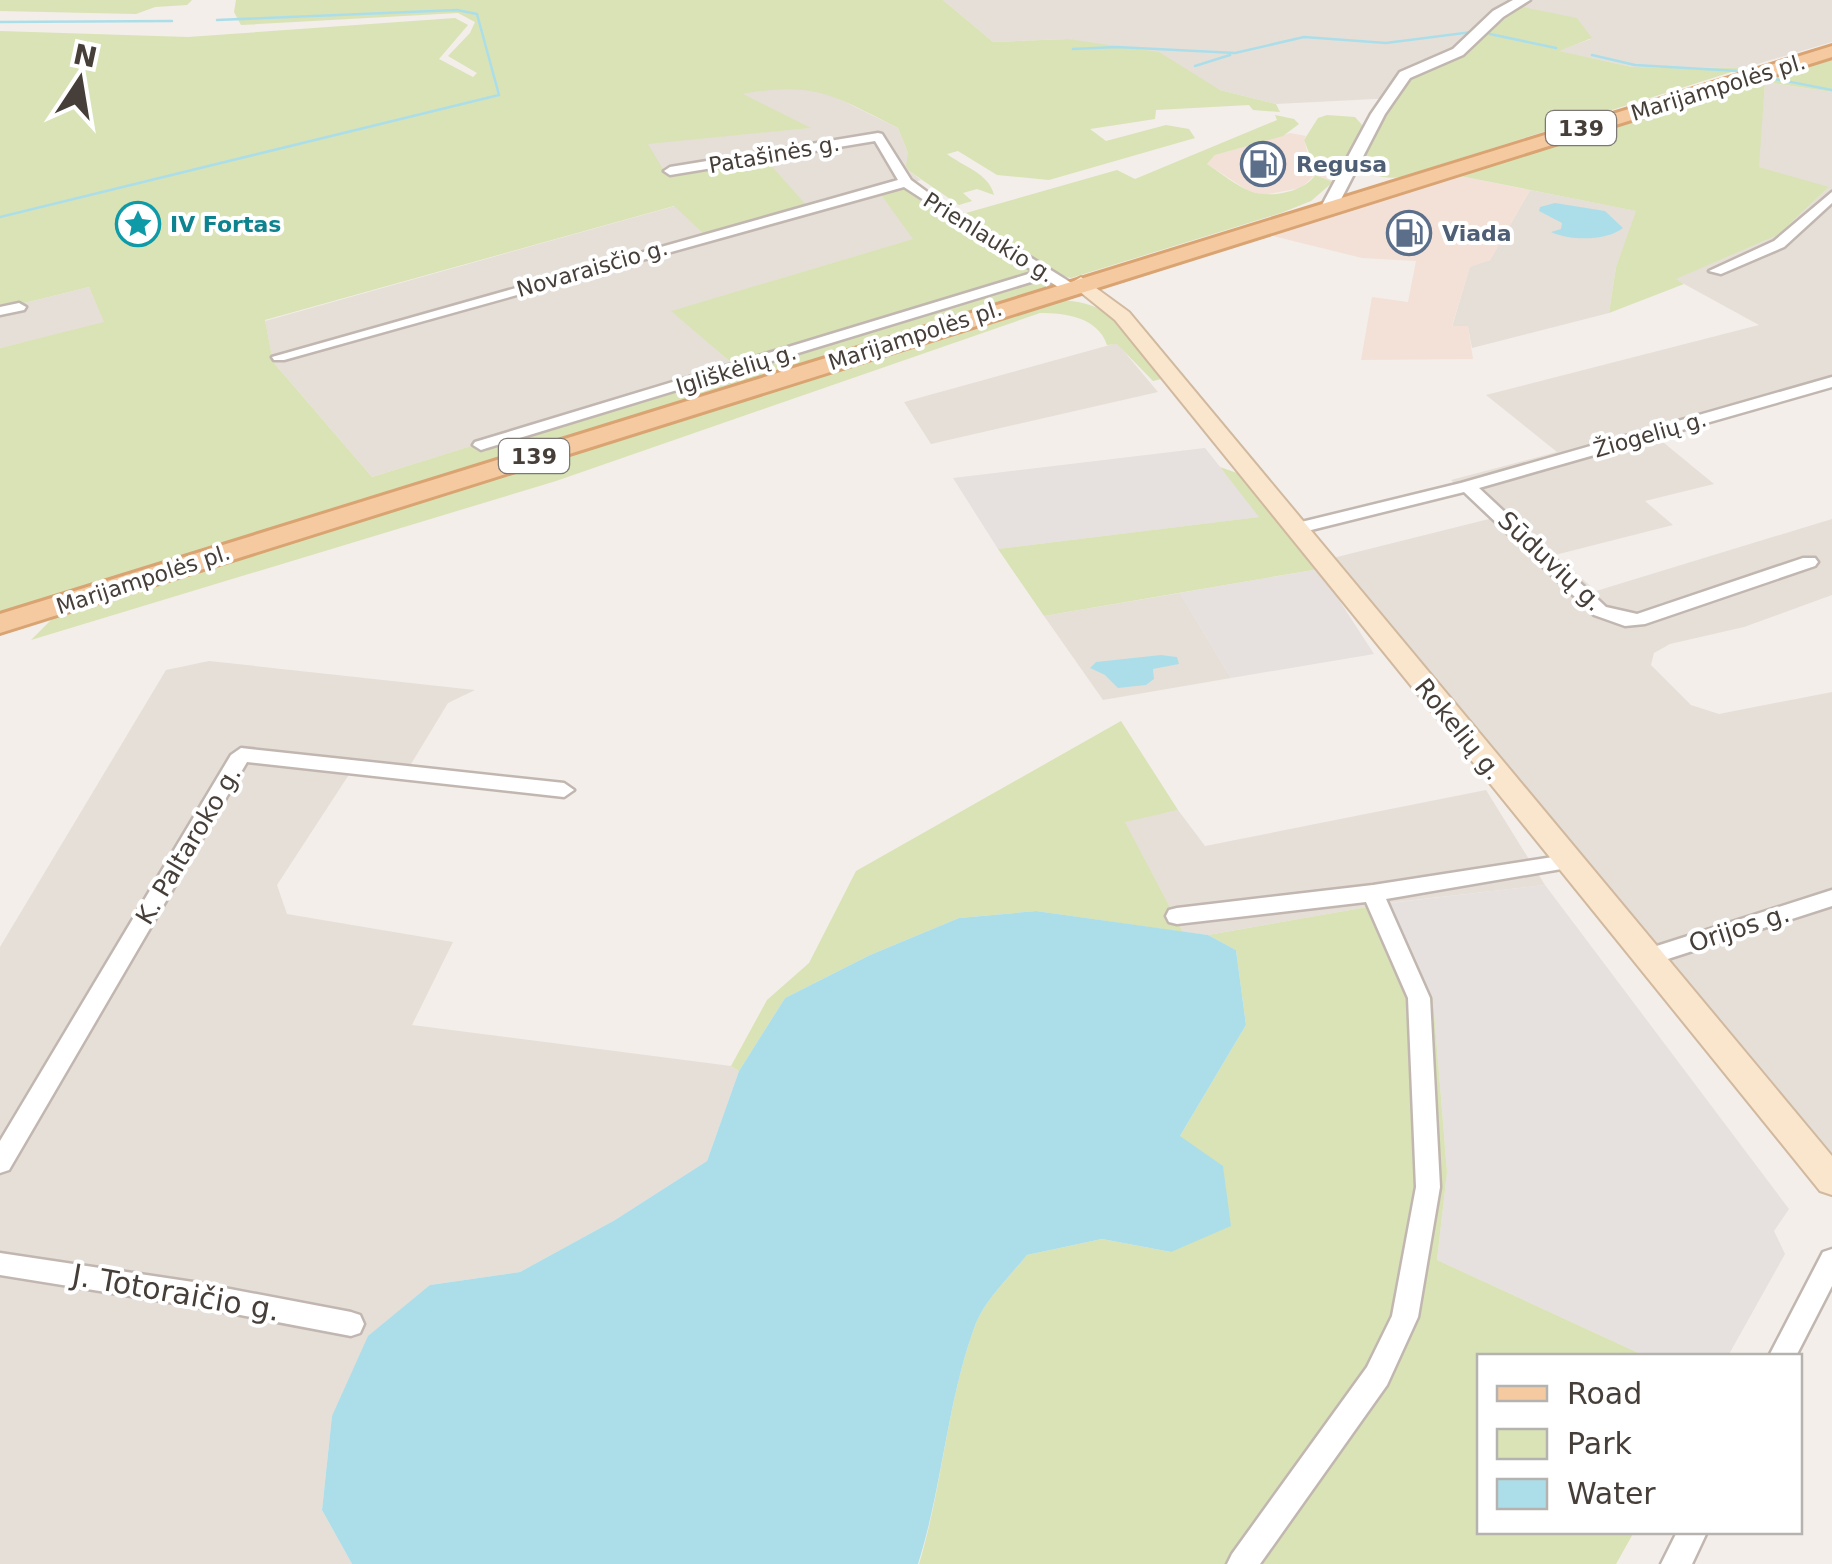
<svg xmlns="http://www.w3.org/2000/svg" width="1832" height="1564" font-family="'DejaVu Sans',sans-serif">
<style>
.residential{fill:#e6dfd8}
.commercial{fill:#f3e1d7}
.industrial{fill:#e6e0de}
.green{fill:#d9e3b6}
.water{fill:#acdeea}
.lines{fill:none;stroke-linecap:round;stroke-linejoin:round}
.stream{stroke:#acdeea;stroke-width:2.5}
.minor-casing{stroke:#c1b7b0;stroke-width:5}
.tertiary-casing{stroke:#c1b7b0;stroke-width:5}
.secondary-casing{stroke:#d1b99f;stroke-width:4}
.primary-casing{stroke:#d9a372;stroke-width:6}
.minor{fill:#fff;fill-rule:evenodd}
.tertiary{fill:#fff;fill-rule:evenodd}
.secondary{fill:#fae5cd;fill-rule:evenodd}
.primary{fill:#f5caa1;fill-rule:evenodd}
.labels{text-anchor:middle;stroke-width:8;stroke-linejoin:round;paint-order:stroke}
.far-street-label{font-size:22px;fill:#463e38;stroke:#fff}
.shield{fill:#fff;stroke:#7e7874;stroke-width:2.5}
.shield-label{font-size:22px;font-weight:bold;fill:#463e38}
.far-service-label{font-size:22px;font-weight:bold;fill:#4e5e75;stroke:#fff;text-anchor:start}
.far-culture-label{font-size:22px;font-weight:bold;fill:#0d838f;stroke:#fff;text-anchor:start}
.street-label{font-size:25px;fill:#463e38;stroke:#fff}
.near-street-label{font-size:30px;fill:#463e38;stroke:#fff}
</style>
<rect width="100%" height="100%" fill="#f3eee9"/>
<path class="residential" d="M943,0H1832V42L1744,68L1632,67L1557,51L1591,39L1489,29L1471,49L1395,98L1276,104L1220,90L1068,39L993,42Z
M1765,82L1832,92V388L1658,438L1714,484L1645,501L1673,525L1555,555L1596,591L1832,519V595L1744,627L1670,644L1654,653L1651,665L1691,705L1719,714L1832,692V1166L1333,558L1493,518L1451,480L1557,452L1486,395L1759,325L1675,279L1778,235L1828,188L1758,167Z
M788,86L829,94L898,128L908,153L909,171L921,180L880,193L914,239L672,311L734,365L372,477L273,362L265,321L675,206H806L764,157L665,174L647,143L809,128L741,94Z
M1530,190L1637,211L1616,267L1609,313L1472,348L1468,327H1452L1470,266L1490,260Z
M89,287L105,323L0,348V309Z
M1117,343L1158,392L931,444L904,402Z
M1180,593L1231,678L1103,700L1044,616Z
M209,661L475,690L448,703L402,779L350,773L277,885L287,914L453,942L412,1025L731,1066L739,1071L707,1161L615,1220L520,1272L430,1285L332,1416L322,1510L352,1564H0V947L166,670Z
M1486,790L1545,885L1396,902L1208,935L1183,932L1124,821L1178,810L1205,846Z"/>
<path class="commercial" d="M1290,133L1306,136L1304,140L1309,158L1330,171H1338L1333,182L1315,175L1301,188L1263,195L1247,190L1207,164L1215,155Z
M1450,174L1530,190L1490,260L1470,267L1452,326H1468L1473,359L1361,360L1372,297L1408,302L1416,261L1362,258L1261,233Z"/>
<path class="industrial" d="M1205,448L1260,517L998,549L953,478Z
M1319,569L1374,654L1231,678L1180,593Z
M1545,885L1789,1209L1774,1231L1785,1254L1728,1356H1645L1437,1260L1447,1172L1433,999L1390,903Z"/>
<path class="green" d="M0,0H192L187,5L155,7L136,14L0,11Z
M236,0H943L993,42L1068,39L1159,52L1220,90L1276,104L1280,112L1253,110L1249,105L1156,110L1155,119L1090,129L1106,141L1166,125L1189,129L1195,138L1049,180L997,175L958,151L947,154C962,166 989,173 994,195L977,189L963,193L972,201L959,205L909,171L906,166L908,153L898,128C834,96 816,81 743,94L811,128L648,144L666,174L764,157L807,206L703,233L674,206L265,320L273,362L372,477L629,397L639,404L1038,278L1047,279L1052,285L0,613V348L104,322L89,287L0,309V31L188,37L455,18L468,25L439,59L473,77L477,73L448,56L470,33L475,22L458,13L241,25L234,12Z
M1523,7L1577,18L1592,38L1559,51L1632,67L1744,68L1402,177C1387,179 1368,177 1361,163L1364,153L1406,78L1471,49L1489,29Z
M1832,60V92L1765,82L1759,167L1829,187L1778,235L1676,279L1684,284L1609,313L1616,267L1636,211L1450,174Z
M1275,115L1294,119L1299,124L1283,136L1215,155L1207,164C1221,173 1235,185 1250,191C1269,199 1305,192 1315,175L1333,182L1311,201L1281,213L1071,278L1056,274L966,213L1117,170L1135,179L1277,120Z
M1327,115L1355,117L1363,126L1338,171L1313,163L1304,140L1318,118Z
M899,187L907,188L926,206L1034,270L1032,274L734,365L671,311L913,239L879,192Z
M1050,300C1117,299 1124,331 1161,379L1153,381L1117,344L1107,345C1098,317 1065,313 1040,313L556,481L31,640L57,614Z
M1220,467L1237,473L1319,569L1044,616L998,549L1259,517Z
M1121,721L1178,810L1125,822L1183,932L1036,911L959,918L870,955L785,998L739,1071L731,1066L767,1000L809,963L856,871Z
M1390,903L1433,999L1447,1172L1437,1260L1645,1356H1480V1532H1634L1616,1564H919C943,1485 947,1400 976,1323C986,1299 1011,1275 1027,1255L1102,1239L1171,1252L1180,1136L1246,1025L1236,950L1208,935Z"/>
<path class="water" d="M1555,203L1605,211L1623,228C1607,241 1570,241 1551,232L1561,229L1562,223L1539,211L1540,207Z
M1161,655L1177,657L1179,664L1153,669L1154,679L1146,685L1118,688L1105,675L1090,668L1096,662Z
M1036,911L1208,935L1236,950L1246,1025L1180,1136L1223,1166L1231,1226L1171,1252L1102,1239L1027,1255C1011,1275 986,1299 976,1323C947,1400 943,1485 918,1564H352L322,1510L332,1416L368,1336L430,1285L520,1272L615,1220L707,1161L739,1071L785,998L870,955L959,918Z"/>
<g class="lines">
<path class="stream" d="M0,22L172,21
M1490,34L1556,48
M1073,49L1117,47L1235,53L1304,37L1386,43L1472,32
M1592,55L1635,65L1738,71
M1195,66L1230,55
M1770,78L1832,90
M0,217L499,95L477,14L457,10L217,20"/>
<defs>
<path id="minor" d="M878,133L882,134L911,180L934,197L1073,284V290H1063L1044,278L487,448L481,450L473,445L475,442L1035,272L904,187L284,360H274L272,357L898,180L875,141L670,175L664,171L670,167Z
M1832,192V203L1784,247L1721,274L1709,271L1774,241Z
M19,303L26,307L24,310L0,315V307Z
M1832,377V387L1479,488L1606,607L1637,614L1803,558H1815L1818,562L1815,566L1645,624L1625,626L1594,615L1464,492L1295,534L1287,529L1289,525L1461,483Z
M241,748L564,783L574,790L564,797L247,762L9,1170L0,1173V1141L231,755Z
M1566,855L1573,857L1576,862L1573,867L1386,899L1430,998L1440,1187L1418,1317L1387,1385L1260,1564H1227L1232,1554L1367,1367L1392,1316L1416,1187L1408,998L1366,902L1177,924L1169,922L1166,916L1169,910L1177,908L1373,885Z
M1832,890V906L1646,966L1638,964L1635,958L1638,952Z
M1832,1249V1286L1796,1356H1769L1823,1252Z
M0,1253L193,1282L351,1312L360,1315L364,1324L360,1333L351,1336L193,1306L0,1275Z
M1677,1532H1707L1692,1564H1661Z"/>
<path id="tertiary" d="M1513,0H1530L1503,17L1463,55L1410,78L1385,114L1338,205L1324,208L1322,205L1371,114L1400,72L1453,49L1493,11Z"/>
<path id="secondary" d="M1081,277L1129,312L1832,1156V1195L1820,1191L1115,320L1074,287L1071,283Z"/>
<path id="primary" d="M1832,46V57L0,633V614Z"/>
</defs>
<use href="#minor" class="minor-casing"/>
<use href="#tertiary" class="tertiary-casing"/>
<use href="#secondary" class="secondary-casing"/>
<use href="#primary" class="primary-casing"/>
<use href="#minor" class="minor"/>
<use href="#tertiary" class="tertiary"/>
<use href="#secondary" class="secondary"/>
<use href="#primary" class="primary"/>
</g>
<defs>
<symbol id="fuel-ring" viewBox="-11 -11 22 22"><circle r="9.5" fill="#fff" stroke="#5c6f8a" stroke-width="1.5"/><path d="M-5.5-6h7V0h2V4h1.3V-2.5L3-4.5l.8-.8L6-3V5H2.5V1h-1V6h-7ZM-4.2-4.7v3.2H.2V-4.7Z" fill="#5c6f8a"/></symbol>
<symbol id="sight-ring" viewBox="-11 -11 22 22"><circle r="9.5" fill="#fff" stroke="#0f9aa8" stroke-width="1.5"/><path d="M0-6L1.8-2.2L6-1.7L2.9 1.2L3.7 5.4L0 3.3L-3.7 5.4L-2.9 1.2L-6-1.7L-1.8-2.2Z" fill="#0f9aa8"/></symbol>
</defs>
<g fill-rule="evenodd">
<use href="#fuel-ring" x="1238" y="139" width="50" height="50"/>
<use href="#sight-ring" x="113" y="199" width="50" height="50"/>
<use href="#fuel-ring" x="1384" y="208" width="50" height="50"/>
</g>
<g class="labels">
<g class="far-street-label">
<text transform="translate(1718 87) rotate(-17)" y="8">Marijampolės pl.</text>
<text transform="translate(774 154) rotate(-10)" y="8">Patašinės g.</text>
<text transform="translate(989 237) rotate(32)" y="8">Prienlaukio g.</text>
<text transform="translate(592 268) rotate(-16)" y="8">Novaraisčio g.</text>
<text transform="translate(915 335) rotate(-18)" y="8">Marijampolės pl.</text>
<text transform="translate(736 369) rotate(-17)" y="8">Igliškėlių g.</text>
<text transform="translate(1650 434) rotate(-16)" y="8">Žiogelių g.</text>
<text transform="translate(143 579) rotate(-18)" y="8">Marijampolės pl.</text>
</g>
<g class="shield">
<rect x="1546" y="111" width="70" height="34" rx="8"/>
<rect x="499" y="439" width="70" height="34" rx="8"/>
</g>
<g class="shield-label">
<text x="1581" y="136">139</text>
<text x="534" y="464">139</text>
</g>
<g class="far-service-label">
<text x="1296" y="172">Regusa</text>
<text x="1442" y="241">Viada</text>
</g>
<g class="far-culture-label">
<text x="170" y="232">IV Fortas</text>
</g>
<g class="street-label">
<text transform="translate(1551 561) rotate(43)" y="9">Sūduvių g.</text>
<text transform="translate(1459 729) rotate(51)" y="9">Rokelių g.</text>
<text transform="translate(188 845) rotate(-59)" y="9">K. Paltaroko g.</text>
<text transform="translate(1739 928) rotate(-18)" y="9">Orijos g.</text>
</g>
<g class="near-street-label">
<text transform="translate(176 1293) rotate(10)" y="10">J. Totoraičio g.</text>
</g>
</g>
<rect x="1477" y="1354" width="325" height="180" fill="#ffffff" stroke="#b5b2af" stroke-width="2.5"/>
<rect x="1497" y="1386" width="50" height="15" fill="#f5caa1" stroke="#b5b2af" stroke-width="2.5"/>
<text x="1567" y="1404" font-size="30" fill="#463e38">Road</text>
<rect x="1497" y="1429" width="50" height="30" fill="#d9e3b6" stroke="#b5b2af" stroke-width="2.5"/>
<text x="1567" y="1454" font-size="30" fill="#463e38">Park</text>
<rect x="1497" y="1479" width="50" height="30" fill="#acdeea" stroke="#b5b2af" stroke-width="2.5"/>
<text x="1567" y="1504" font-size="30" fill="#463e38">Water</text>
<g transform="translate(80 80) rotate(12)" stroke="#ffffff" stroke-width="8" paint-order="stroke">
<path d="M0-8L18 38L0 25L-18 38Z" fill="#463e38"/>
<text y="-15" font-size="28" font-weight="bold" text-anchor="middle" fill="#463e38">N</text>
</g>
</svg>
